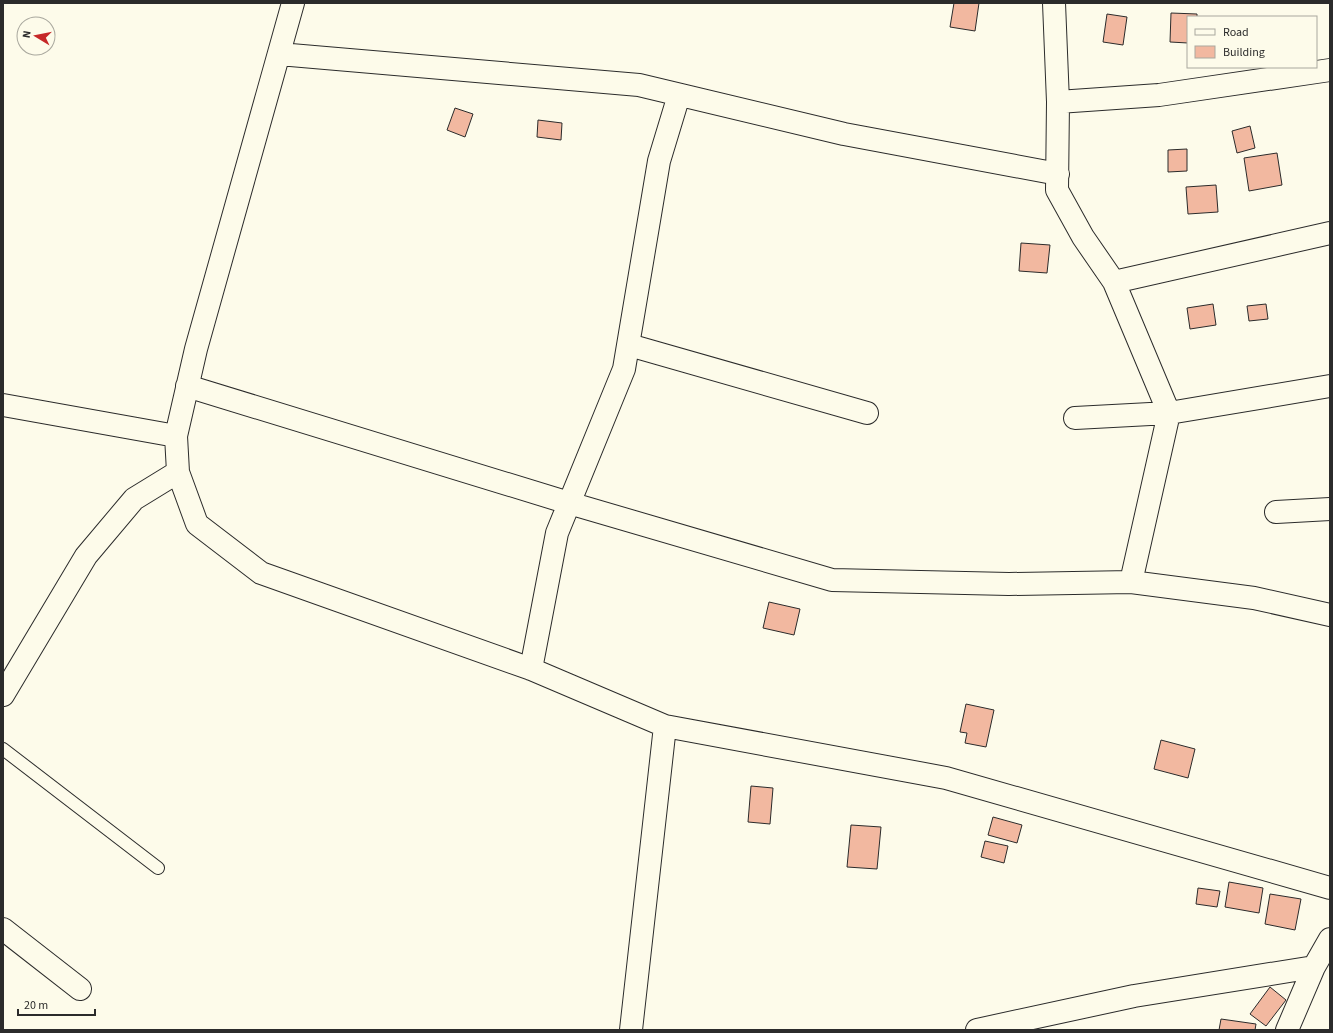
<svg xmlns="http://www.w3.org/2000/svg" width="1333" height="1033" font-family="'Source Sans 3',sans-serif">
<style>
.building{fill:#f2b8a0;stroke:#2b2b2b}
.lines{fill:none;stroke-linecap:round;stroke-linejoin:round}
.lane-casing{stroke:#2b2b2b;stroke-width:14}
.street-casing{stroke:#2b2b2b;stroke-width:24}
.lane{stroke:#fdfbea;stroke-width:12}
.street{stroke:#fdfbea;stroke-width:22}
</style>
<rect width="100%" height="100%" fill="#fdfbea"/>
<path class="building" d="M954,3H979L975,31L950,27Z
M1171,13L1197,14V17H1188V43L1170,42Z
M1107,14L1127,17L1123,45L1103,42Z
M455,108L473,114L465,137L447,130Z
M538,120L562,123L561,140L537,137Z
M1250,126L1255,148L1237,153L1232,131Z
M1187,149V171L1168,172V150Z
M1277,153L1282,185L1249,191L1244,158Z
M1216,185L1218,212L1188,214L1186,187Z
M1021,243L1050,245L1047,273L1019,271Z
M1213,304L1216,325L1190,329L1187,308Z
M1266,304L1268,319L1249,321L1247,306Z
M769,602L800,609L794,635L763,628Z
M966,704L994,710L986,747L965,743L967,733L960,732Z
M1161,740L1195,749L1188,778L1154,769Z
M751,786L773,788L770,824L748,822Z
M993,817L1022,825L1017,843L988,835Z
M851,825L881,827L877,869L847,867Z
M985,841L1008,846L1004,863L981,857Z
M1229,882L1263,888L1259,913L1225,907Z
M1198,888L1220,891L1217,907L1196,904Z
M1270,894L1301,899L1295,930L1265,924Z
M1270,987L1286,1000L1266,1026L1250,1014Z
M1221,1019L1256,1024L1255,1030H1219Z"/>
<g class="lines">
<defs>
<path id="lane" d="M3,749L158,868"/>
<path id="street" d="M293,3L196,349L176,436L178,472L197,524L261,573L531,669L665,726L946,778L1330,888
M1054,3L1058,102L1057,190L1083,237L1114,282L1169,413L1131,582
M279,54L639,85L844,134L1058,174
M1058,102L1159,95L1330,70
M1114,282L1330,233
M629,345L867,413
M187,386L569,503L832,580L1009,584L1131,582L1254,598L1330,615
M3,405L176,436
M1075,418L1169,413L1330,386
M1276,512L1330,509
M531,669L557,533L624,369L659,161L679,95
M3,695L86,556L134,499L178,472
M3,929L80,989
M631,1030L665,726
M977,1030L1134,996L1314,967
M1287,1030L1314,967L1330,939"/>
</defs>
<use href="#lane" class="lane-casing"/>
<use href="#street" class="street-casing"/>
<use href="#lane" class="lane"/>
<use href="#street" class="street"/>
</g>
<rect width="1333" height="1033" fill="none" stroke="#2b2b2b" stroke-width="8"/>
<rect x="1187" y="16" width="130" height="52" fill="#fdfbea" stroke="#a9a89e"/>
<rect x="1195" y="29" width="20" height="6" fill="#fdfbea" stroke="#a9a89e"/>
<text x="1223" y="36" font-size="12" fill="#2b2b2b">Road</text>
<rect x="1195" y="46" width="20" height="12" fill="#f2b8a0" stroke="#a9a89e"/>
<text x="1223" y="56" font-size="12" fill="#2b2b2b">Building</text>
<g transform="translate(36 36) rotate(280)"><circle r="19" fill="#fdfbea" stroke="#a9a89e"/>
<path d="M0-3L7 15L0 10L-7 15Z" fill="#c62828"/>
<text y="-6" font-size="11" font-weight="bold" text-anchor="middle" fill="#2b2b2b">N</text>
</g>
<path d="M18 1009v6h77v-6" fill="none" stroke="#2b2b2b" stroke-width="2"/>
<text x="24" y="1009" font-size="12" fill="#2b2b2b" stroke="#fdfbea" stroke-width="3" paint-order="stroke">20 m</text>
</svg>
